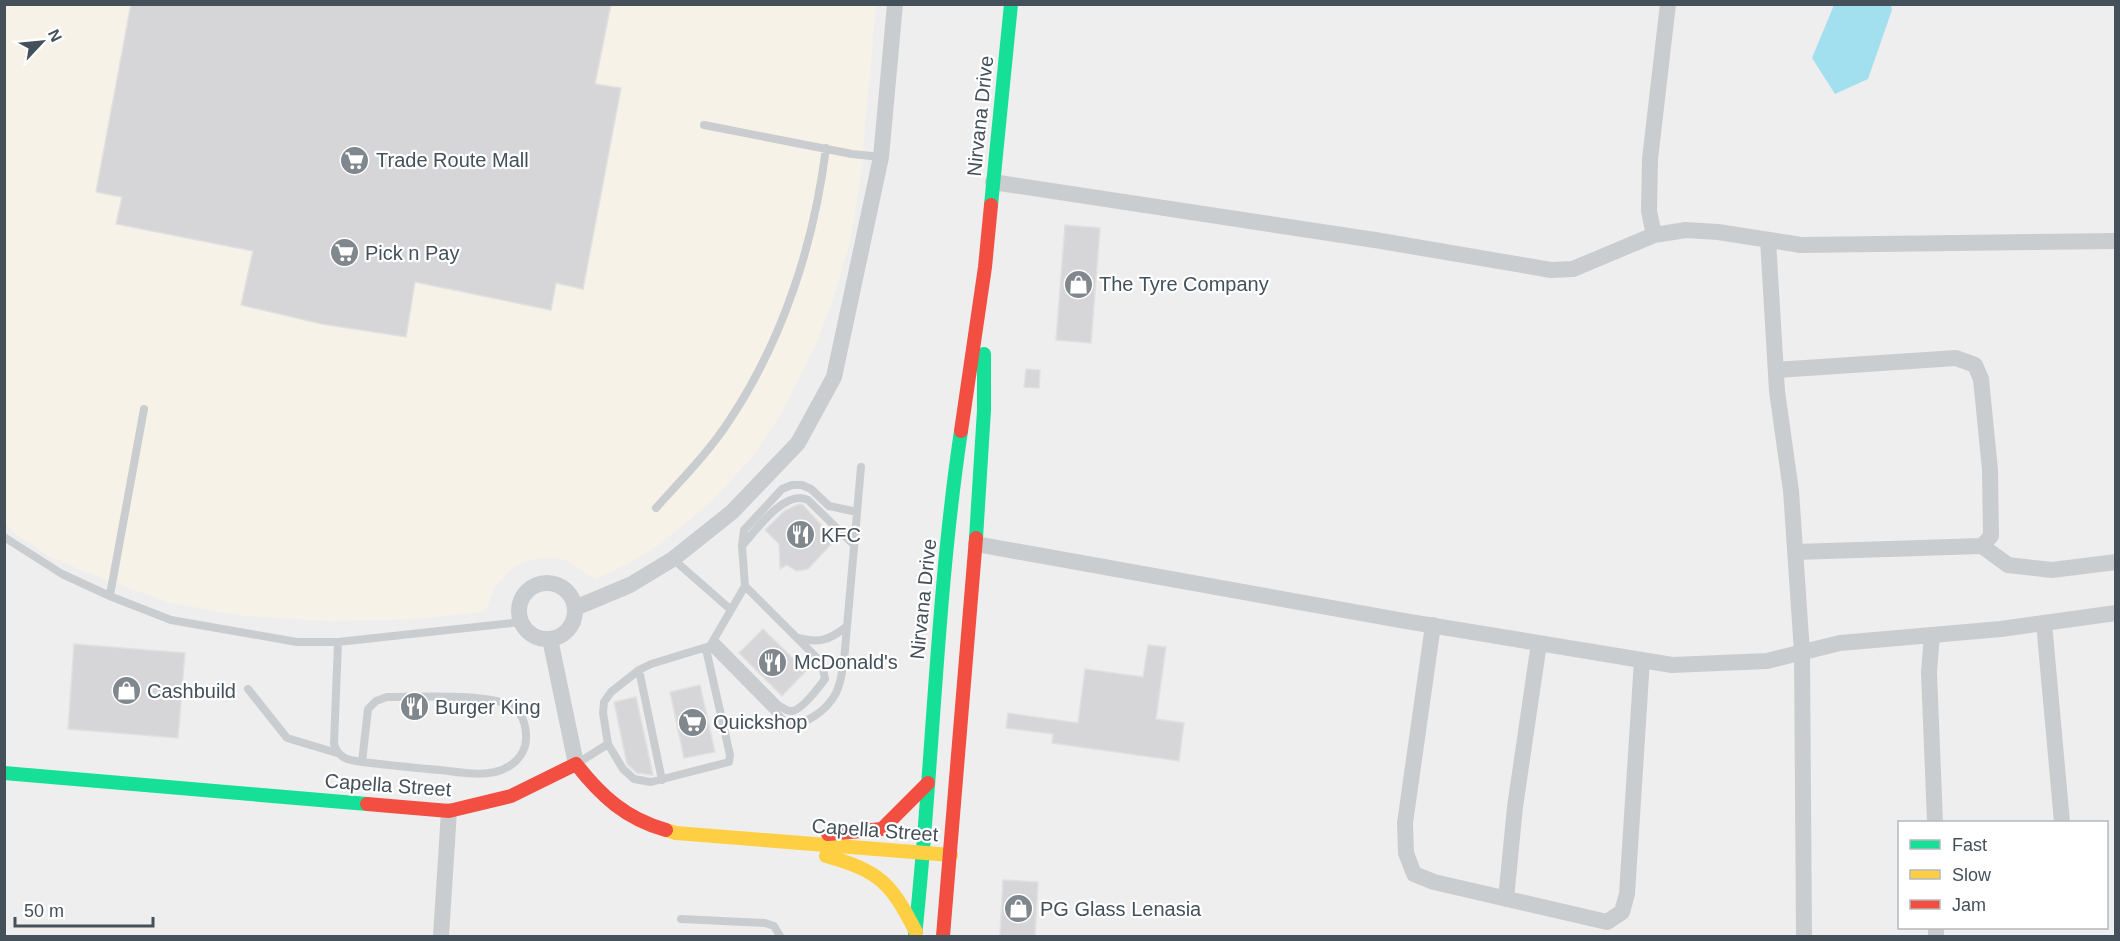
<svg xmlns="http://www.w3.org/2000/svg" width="2120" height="941" font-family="Arial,sans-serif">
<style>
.commercial{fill:#f7f2e8}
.water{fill:#a3e0ef}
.building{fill:#d6d6d8;stroke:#e0e0e1;stroke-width:1.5}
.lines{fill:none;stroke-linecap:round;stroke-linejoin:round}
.lane{stroke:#cacdcf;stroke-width:8}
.street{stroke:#cacdcf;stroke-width:16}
.fast{stroke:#16e098;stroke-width:14}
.slow{stroke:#ffcf43;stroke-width:14}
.jam{stroke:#f24e42;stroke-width:14}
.labels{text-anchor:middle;stroke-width:4.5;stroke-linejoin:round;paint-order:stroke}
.street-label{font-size:20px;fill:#44515b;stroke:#fff}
.poi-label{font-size:20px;fill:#44515b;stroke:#fff;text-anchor:start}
</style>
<rect width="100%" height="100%" fill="#efeeee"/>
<path class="commercial" d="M5,5H876L860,182L850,241L835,293L817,342L784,409L753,456L712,501L660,544L627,564L595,580L568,561L557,558H538L519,564L508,572L494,588L486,610L482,612L413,619L332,621L246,616L170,603L83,571L49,556L17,535L5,524Z"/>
<path class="water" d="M1834,5H1891L1892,10L1868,79L1835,94L1812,58Z"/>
<path class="building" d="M131,4H611L595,84L621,88L583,289L556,283L551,310L415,282L406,337L322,324L241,305L253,251L116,224L122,197L96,192Z
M1065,225L1100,228L1091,343L1056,340Z
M1026,369L1040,370L1039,388L1024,387Z
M799,504L803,505L835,540L808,569L796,571L787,565L780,569L779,544L765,530L784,511Z
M763,629L806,671L782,696L739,653Z
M74,644L185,653L178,738L68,729Z
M1148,645L1166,647L1156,719L1184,723L1179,761L1052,743L1053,734L1006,728L1008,713L1078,723L1085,669L1143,677Z
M700,685L715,752L684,758L670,692Z
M636,697L653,775H651L637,773L627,764L614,702Z
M1003,880L1038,882L1035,936H1000Z"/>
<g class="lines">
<path class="lane" d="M704,125L852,154L881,157
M656,508C681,480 709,452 729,421C783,340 814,244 826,148
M4,537L62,574L112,597L171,620L297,642H338L521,622
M742,546C755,531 786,488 808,500L854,545
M673,559L730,609
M112,597L110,595L144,409
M798,638C819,643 828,641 846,627
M715,641L778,705C782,707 787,712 792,711C802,710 819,687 825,679L822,663L745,586
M338,642L334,744C339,759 348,760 362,762C388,765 414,768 440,770C458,772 477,776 495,772C508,769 521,760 525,746C528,733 525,713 511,706C487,693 417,697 387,697L376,701L368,709L362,762
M710,646L786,723C805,727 827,710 836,693C841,683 842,672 844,661L861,467
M706,649L730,755L729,762L651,782L634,779L623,769L608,744L603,713L604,702L611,692L639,670L651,664L710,646L745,586L742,546L744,530L782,489L792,485H802L811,489L829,506L857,512
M639,670L662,780
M248,689L287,738L337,753
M578,763L608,744
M681,919L765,923L774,926L780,936"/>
<path class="street" d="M993,182L1375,240L1551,270L1573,269L1654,235L1686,230L1718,232L1801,245L2116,241
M1654,235L1649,211L1650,159L1668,4
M1768,240L1777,391L1791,491L1802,652L1804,936
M1776,370L1956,358L1975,365L1981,379L1990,470L1991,536L1982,546L1795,552
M976,544L1405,621L1672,665L1767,661L1840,643L2001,629L2116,613
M1982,546L2008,565L2052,570L2116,562
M519 611a28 28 0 1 1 56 0a28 28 0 1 1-56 0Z
M575,608L630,585L673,559L732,512L798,443L834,377L881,157L895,4
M2044,623L2062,822
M1433,625L1405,823L1406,853L1414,874L1434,882L1607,922L1622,912L1627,894L1642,660
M1932,635L1929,672L1935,822
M550,639L576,764
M1506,899L1515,807L1539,643
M1936,928V936
M441,936L449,811"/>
<path class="fast" d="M991,205L1011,4
M976,538L984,410V354
M4,773L367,804
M915,936C933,768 936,598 961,431"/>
<path class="slow" d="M666,830L676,833L951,855
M826,856C880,871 891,883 916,932"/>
<path class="jam" d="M961,431L985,267L991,205
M367,804L449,811L511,796L576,764C601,796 626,819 666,830
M828,834L882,829L928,783
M943,936L976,538"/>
</g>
<defs>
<symbol id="supermarket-disc" viewBox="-11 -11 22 22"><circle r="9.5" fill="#80888e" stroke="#fff"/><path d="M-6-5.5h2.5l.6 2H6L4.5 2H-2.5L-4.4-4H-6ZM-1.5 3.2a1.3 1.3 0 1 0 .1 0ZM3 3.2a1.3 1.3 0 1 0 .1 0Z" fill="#fff"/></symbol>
<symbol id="shop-disc" viewBox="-11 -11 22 22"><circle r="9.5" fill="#80888e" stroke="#fff"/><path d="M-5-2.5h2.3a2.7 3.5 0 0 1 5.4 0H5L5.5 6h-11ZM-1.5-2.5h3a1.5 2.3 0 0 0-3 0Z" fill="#fff"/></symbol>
<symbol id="restaurant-disc" viewBox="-11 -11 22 22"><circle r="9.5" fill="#80888e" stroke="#fff"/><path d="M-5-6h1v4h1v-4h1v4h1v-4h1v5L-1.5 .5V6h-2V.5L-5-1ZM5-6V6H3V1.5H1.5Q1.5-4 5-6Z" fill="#fff"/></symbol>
</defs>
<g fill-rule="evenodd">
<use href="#supermarket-disc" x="338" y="144" width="33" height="33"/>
<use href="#supermarket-disc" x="328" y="236" width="33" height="33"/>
<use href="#shop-disc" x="1062" y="268" width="33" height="33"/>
<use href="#restaurant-disc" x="784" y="518" width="33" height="33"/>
<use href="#restaurant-disc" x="756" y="646" width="33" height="33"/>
<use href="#shop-disc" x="110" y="674" width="33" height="33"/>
<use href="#restaurant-disc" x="398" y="690" width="33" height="33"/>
<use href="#supermarket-disc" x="676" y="706" width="33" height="33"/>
<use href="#shop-disc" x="1002" y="892" width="33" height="33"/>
</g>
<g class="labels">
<g class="street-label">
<text transform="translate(980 116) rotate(-84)" y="7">Nirvana Drive</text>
<text transform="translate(923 599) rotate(-84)" y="7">Nirvana Drive</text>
<text transform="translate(388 785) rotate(4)" y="7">Capella Street</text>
<text transform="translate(875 830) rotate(4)" y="7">Capella Street</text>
</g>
<g class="poi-label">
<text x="376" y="167">Trade Route Mall</text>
<text x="365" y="260">Pick n Pay</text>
<text x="1099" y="291">The Tyre Company</text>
<text x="821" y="542">KFC</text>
<text x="794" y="669">McDonald's</text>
<text x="147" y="698">Cashbuild</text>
<text x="435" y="714">Burger King</text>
<text x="713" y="729">Quickshop</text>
<text x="1040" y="916">PG Glass Lenasia</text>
</g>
</g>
<rect width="2120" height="941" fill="none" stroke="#44515b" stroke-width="12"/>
<rect x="1898" y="821" width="210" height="108" fill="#ffffff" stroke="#b4b9bd" stroke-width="1.5"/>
<rect x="1910" y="840" width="30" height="9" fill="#16e098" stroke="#b4b9bd" stroke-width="1.5"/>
<text x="1952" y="851" font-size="18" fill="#44515b">Fast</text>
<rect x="1910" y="870" width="30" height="9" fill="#ffcf43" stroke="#b4b9bd" stroke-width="1.5"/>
<text x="1952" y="881" font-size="18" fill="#44515b">Slow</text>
<rect x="1910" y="900" width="30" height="9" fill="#f24e42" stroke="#b4b9bd" stroke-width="1.5"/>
<text x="1952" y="911" font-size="18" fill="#44515b">Jam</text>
<g transform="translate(42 42) rotate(64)" stroke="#ffffff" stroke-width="4.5" paint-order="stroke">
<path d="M0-4.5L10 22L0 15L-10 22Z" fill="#44515b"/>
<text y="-9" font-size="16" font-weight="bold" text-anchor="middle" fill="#44515b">N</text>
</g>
<path d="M15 917v9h138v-9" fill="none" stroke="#44515b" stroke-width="3"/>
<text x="24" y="917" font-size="18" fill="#44515b" stroke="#ffffff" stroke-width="4.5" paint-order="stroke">50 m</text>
</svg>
